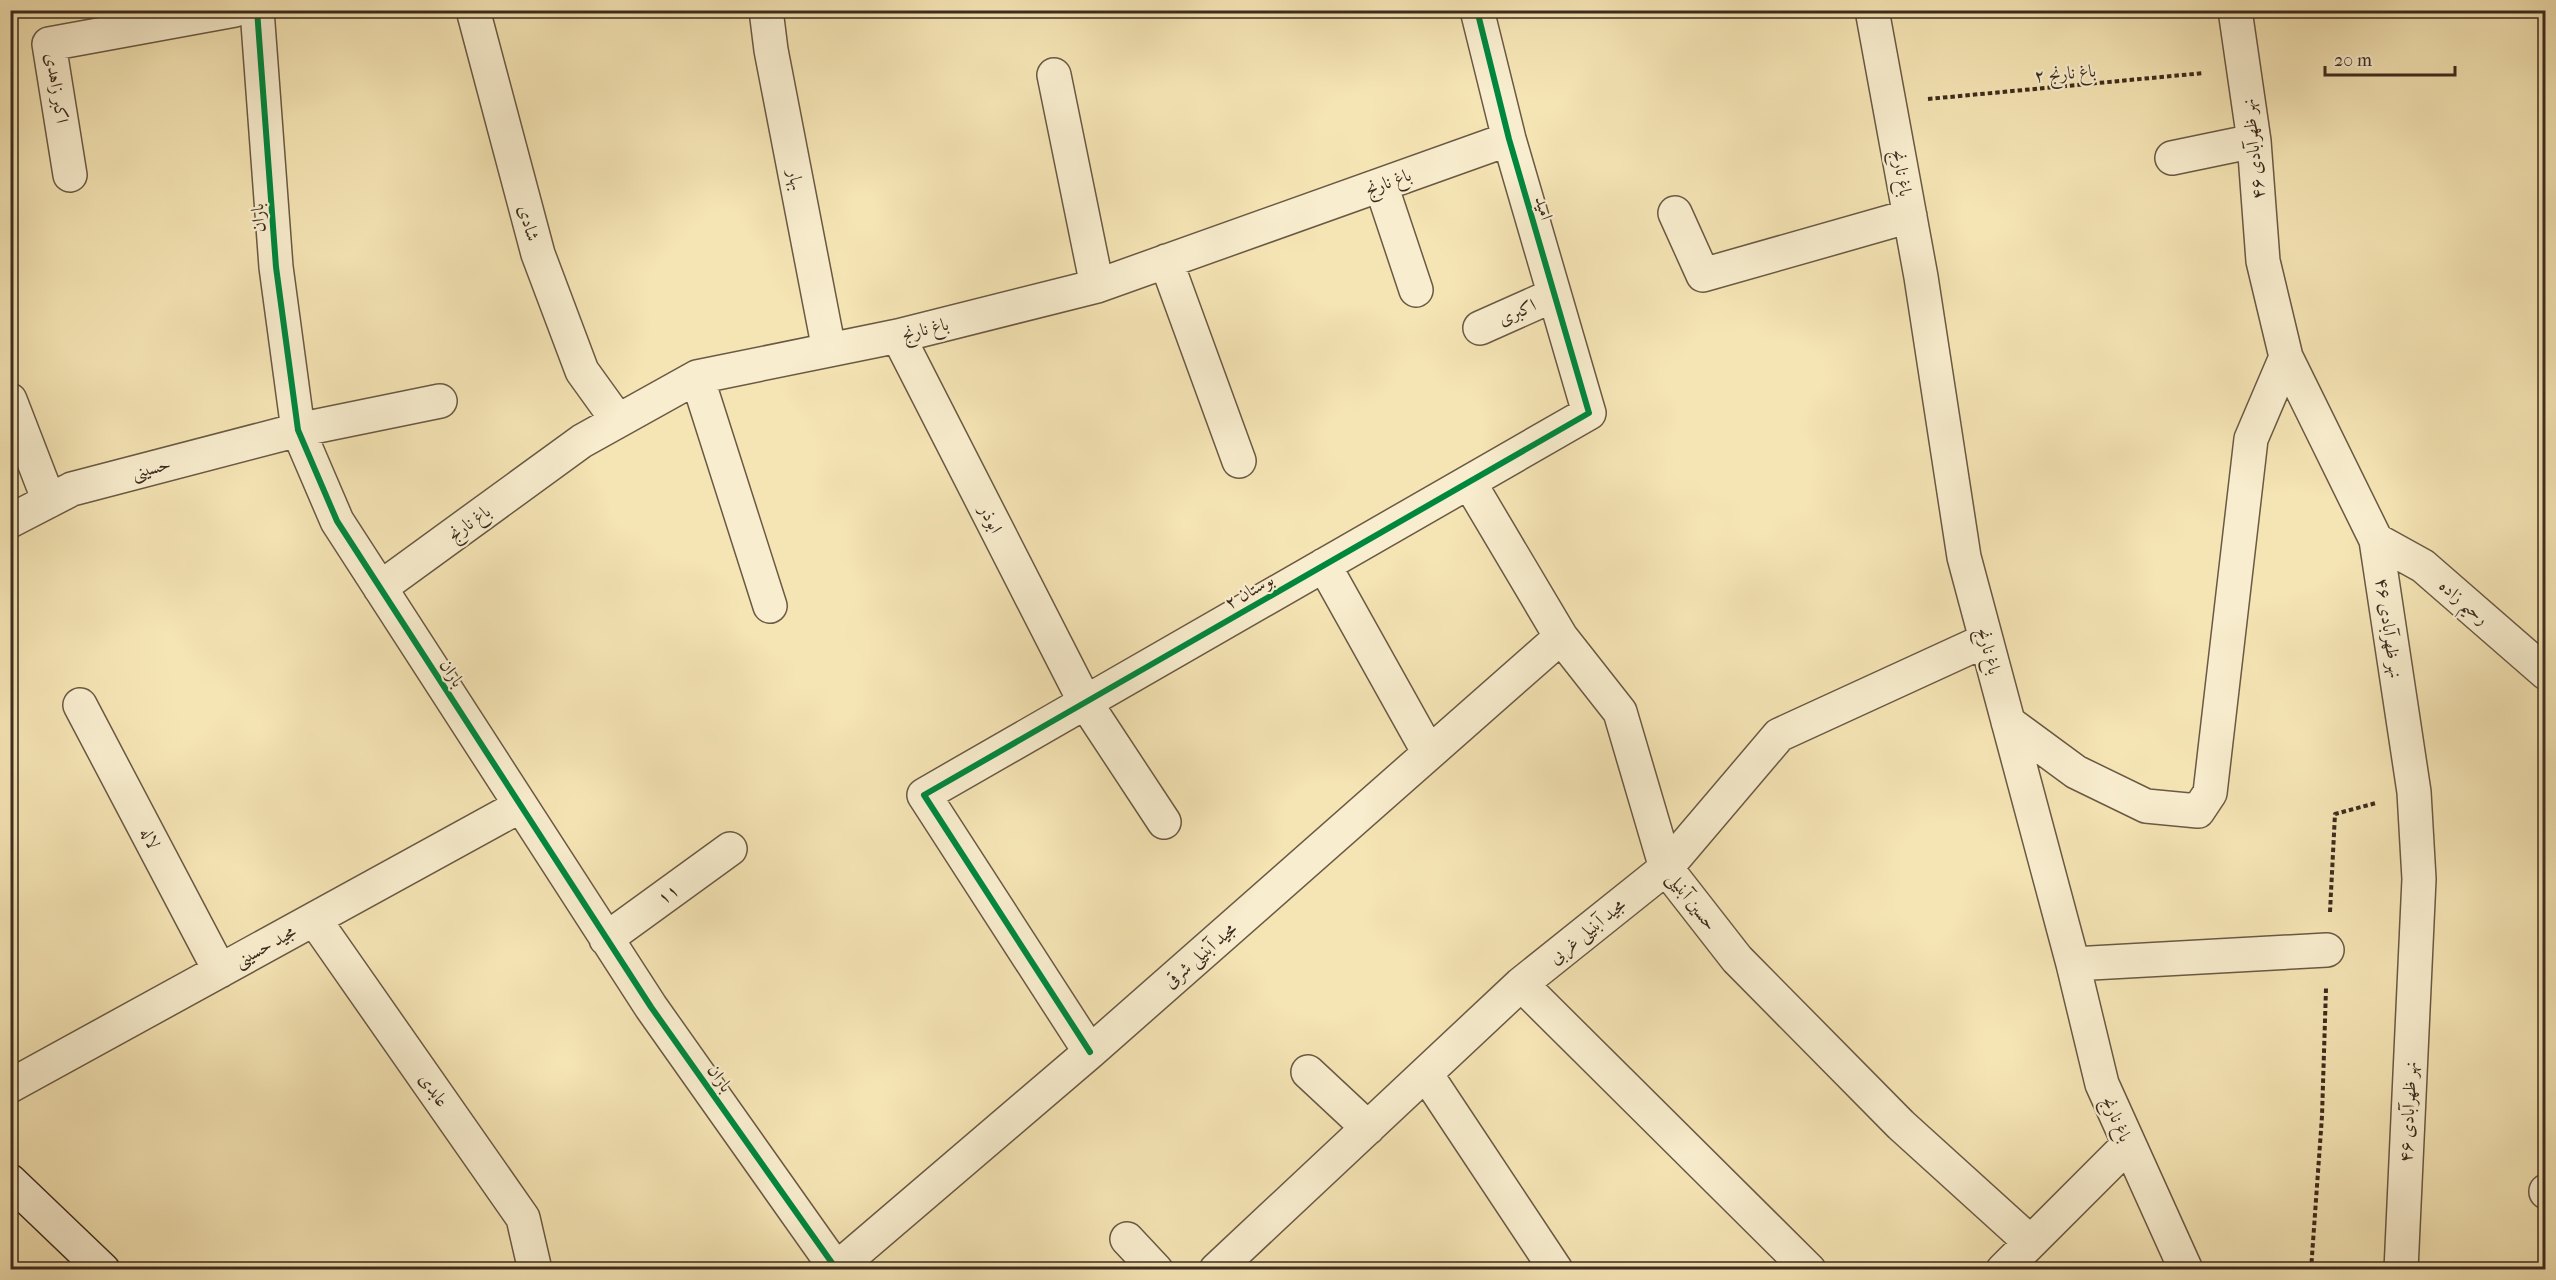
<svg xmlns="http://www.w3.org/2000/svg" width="2556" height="1280" font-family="'IM FELL French Canon',Amiri,serif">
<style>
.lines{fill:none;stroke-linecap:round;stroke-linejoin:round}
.street-casing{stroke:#6a5944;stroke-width:36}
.secondary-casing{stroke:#3c2b1e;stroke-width:36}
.path{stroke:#3c2b1e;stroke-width:4;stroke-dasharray:4.5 3;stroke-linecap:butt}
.street{stroke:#f8edce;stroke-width:33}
.secondary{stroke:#f8edce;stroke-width:33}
.cycleway-casing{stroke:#f8edce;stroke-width:10}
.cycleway{stroke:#00873e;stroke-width:6}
.labels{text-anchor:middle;stroke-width:4.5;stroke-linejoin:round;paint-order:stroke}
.street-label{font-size:18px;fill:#3c2b1e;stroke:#f8edce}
</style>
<rect width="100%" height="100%" fill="#f5e4b4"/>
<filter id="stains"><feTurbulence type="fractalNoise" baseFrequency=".00333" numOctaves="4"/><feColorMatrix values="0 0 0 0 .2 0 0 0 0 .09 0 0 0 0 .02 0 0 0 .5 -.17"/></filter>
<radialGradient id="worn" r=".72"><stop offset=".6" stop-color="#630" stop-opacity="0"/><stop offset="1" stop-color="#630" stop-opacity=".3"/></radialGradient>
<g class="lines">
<defs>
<path id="street" d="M257,10L276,267L298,430L337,521L651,1007L837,1270
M473,10L538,254L582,371L618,421
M766,10L771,50L829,350
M1872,10L1921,277L1964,557L2073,964L2102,1084L2186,1270
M2235,10L2254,141L2263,261L2286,357L2376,540L2414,792L2419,879L2401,1270
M1054,75L1097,286
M2172,158L2254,141
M70,175L49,44L235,10
M1381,185L1416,290
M1675,213L1703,275L1910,216
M1166,261L1239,461
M1480,328L1554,295
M898,336L1085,702L1164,822
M697,377L770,606
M10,400L49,501
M1469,482L1561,637L1620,712L1666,868L1737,959L1901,1125L2030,1242
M10,521L72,489L298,430L440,401
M2376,540L2423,566L2546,673
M1324,565L1429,753
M380,588L582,441L697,377L898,336L1097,286L1509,139
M80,705L220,971
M2008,722L2076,772L2146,806L2198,811L2210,793L2251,439L2286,357
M314,919L523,1218L535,1270
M606,939L730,849
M2073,964L2327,950
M1521,984L1809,1270
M1090,1052L924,795L1589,413L1509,139L1477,10
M1308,1072L1368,1128
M1426,1074L1556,1270
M10,1086L520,806
M2546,1191V1192
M1127,1239L1156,1270
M835,1270L1090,1052L1561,637
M1216,1270L1521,984L1666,868L1779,735L1986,640
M2003,1270L2128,1145"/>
<path id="secondary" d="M10,1181L103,1270"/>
</defs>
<use href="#street" class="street-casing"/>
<use href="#secondary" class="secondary-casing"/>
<path class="path" d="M1928,99L2204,73
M2330,912L2335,814L2376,803
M2311,1270L2322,1116L2326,988"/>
<use href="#street" class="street"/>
<use href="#secondary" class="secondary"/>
<defs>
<path id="cycleway" d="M257,10L276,267L298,430L337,521L651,1007L837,1270
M1090,1052L924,795L1589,413L1509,139L1477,10"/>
</defs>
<use href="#cycleway" class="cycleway-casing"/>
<use href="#cycleway" class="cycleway"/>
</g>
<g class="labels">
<g class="street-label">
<text transform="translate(2065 73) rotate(-5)" y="6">باغ نارنج ۲</text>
<text transform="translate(57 88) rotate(81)" y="6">اکبر زاهدی</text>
<text transform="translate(2253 149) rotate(-96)" y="6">نهر ظهرآبادی ۴۶</text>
<text transform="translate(1902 173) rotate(80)" y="6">باغ نارنج</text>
<text transform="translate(796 180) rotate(79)" y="6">بهار</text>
<text transform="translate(1388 182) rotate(-20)" y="6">باغ نارنج</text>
<text transform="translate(1544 208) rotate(74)" y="6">امید</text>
<text transform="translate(258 218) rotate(-94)" y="6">باران</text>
<text transform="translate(529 223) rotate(75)" y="6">شادی</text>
<text transform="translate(1517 312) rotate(-24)" y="6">اکبری</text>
<text transform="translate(925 329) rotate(-14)" y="6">باغ نارنج</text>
<text transform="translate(151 468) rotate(-15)" y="6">حسینی</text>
<text transform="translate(991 519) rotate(63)" y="6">ابوذر</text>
<text transform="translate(469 523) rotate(-36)" y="6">باغ نارنج</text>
<text transform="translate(1249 591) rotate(-30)" y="6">بوستان ۲</text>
<text transform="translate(2464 602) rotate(41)" y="6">رحیم زاده</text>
<text transform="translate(2389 628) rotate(82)" y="6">نهر ظهرآبادی ۴۶</text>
<text transform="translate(1989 651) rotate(75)" y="6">باغ نارنج</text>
<text transform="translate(452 673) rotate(57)" y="6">باران</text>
<text transform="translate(150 838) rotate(62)" y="6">لاله</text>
<text transform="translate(668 894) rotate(-36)" y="6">۱۱</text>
<text transform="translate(1692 901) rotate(52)" y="6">حسین آبنیلی</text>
<text transform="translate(1587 931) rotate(-39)" y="6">مجید آبنیلی غربی</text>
<text transform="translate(265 946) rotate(-29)" y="6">مجید حسینی</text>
<text transform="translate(1200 955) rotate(-41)" y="6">مجید آبنیلی شرقی</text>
<text transform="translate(720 1078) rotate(55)" y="6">باران</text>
<text transform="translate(434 1090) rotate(55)" y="6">عابدی</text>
<text transform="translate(2408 1112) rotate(-87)" y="6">نهر ظهرآبادی ۴۶</text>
<text transform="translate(2117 1119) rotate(66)" y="6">باغ نارنج</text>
</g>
</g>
<rect width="2556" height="1280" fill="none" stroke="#f5e4b4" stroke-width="36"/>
<rect x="12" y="12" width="2532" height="1256" fill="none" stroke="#3c2b1e" stroke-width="3"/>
<rect x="18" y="18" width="2520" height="1244" fill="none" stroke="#3c2b1e" stroke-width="1.5"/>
<path d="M2325 66v9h130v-9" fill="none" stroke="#3c2b1e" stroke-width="3"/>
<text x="2334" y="66" font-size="18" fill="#3c2b1e" stroke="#f8edce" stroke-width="4.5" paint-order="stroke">20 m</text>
<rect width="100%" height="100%" filter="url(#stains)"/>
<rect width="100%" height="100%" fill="url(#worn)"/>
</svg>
